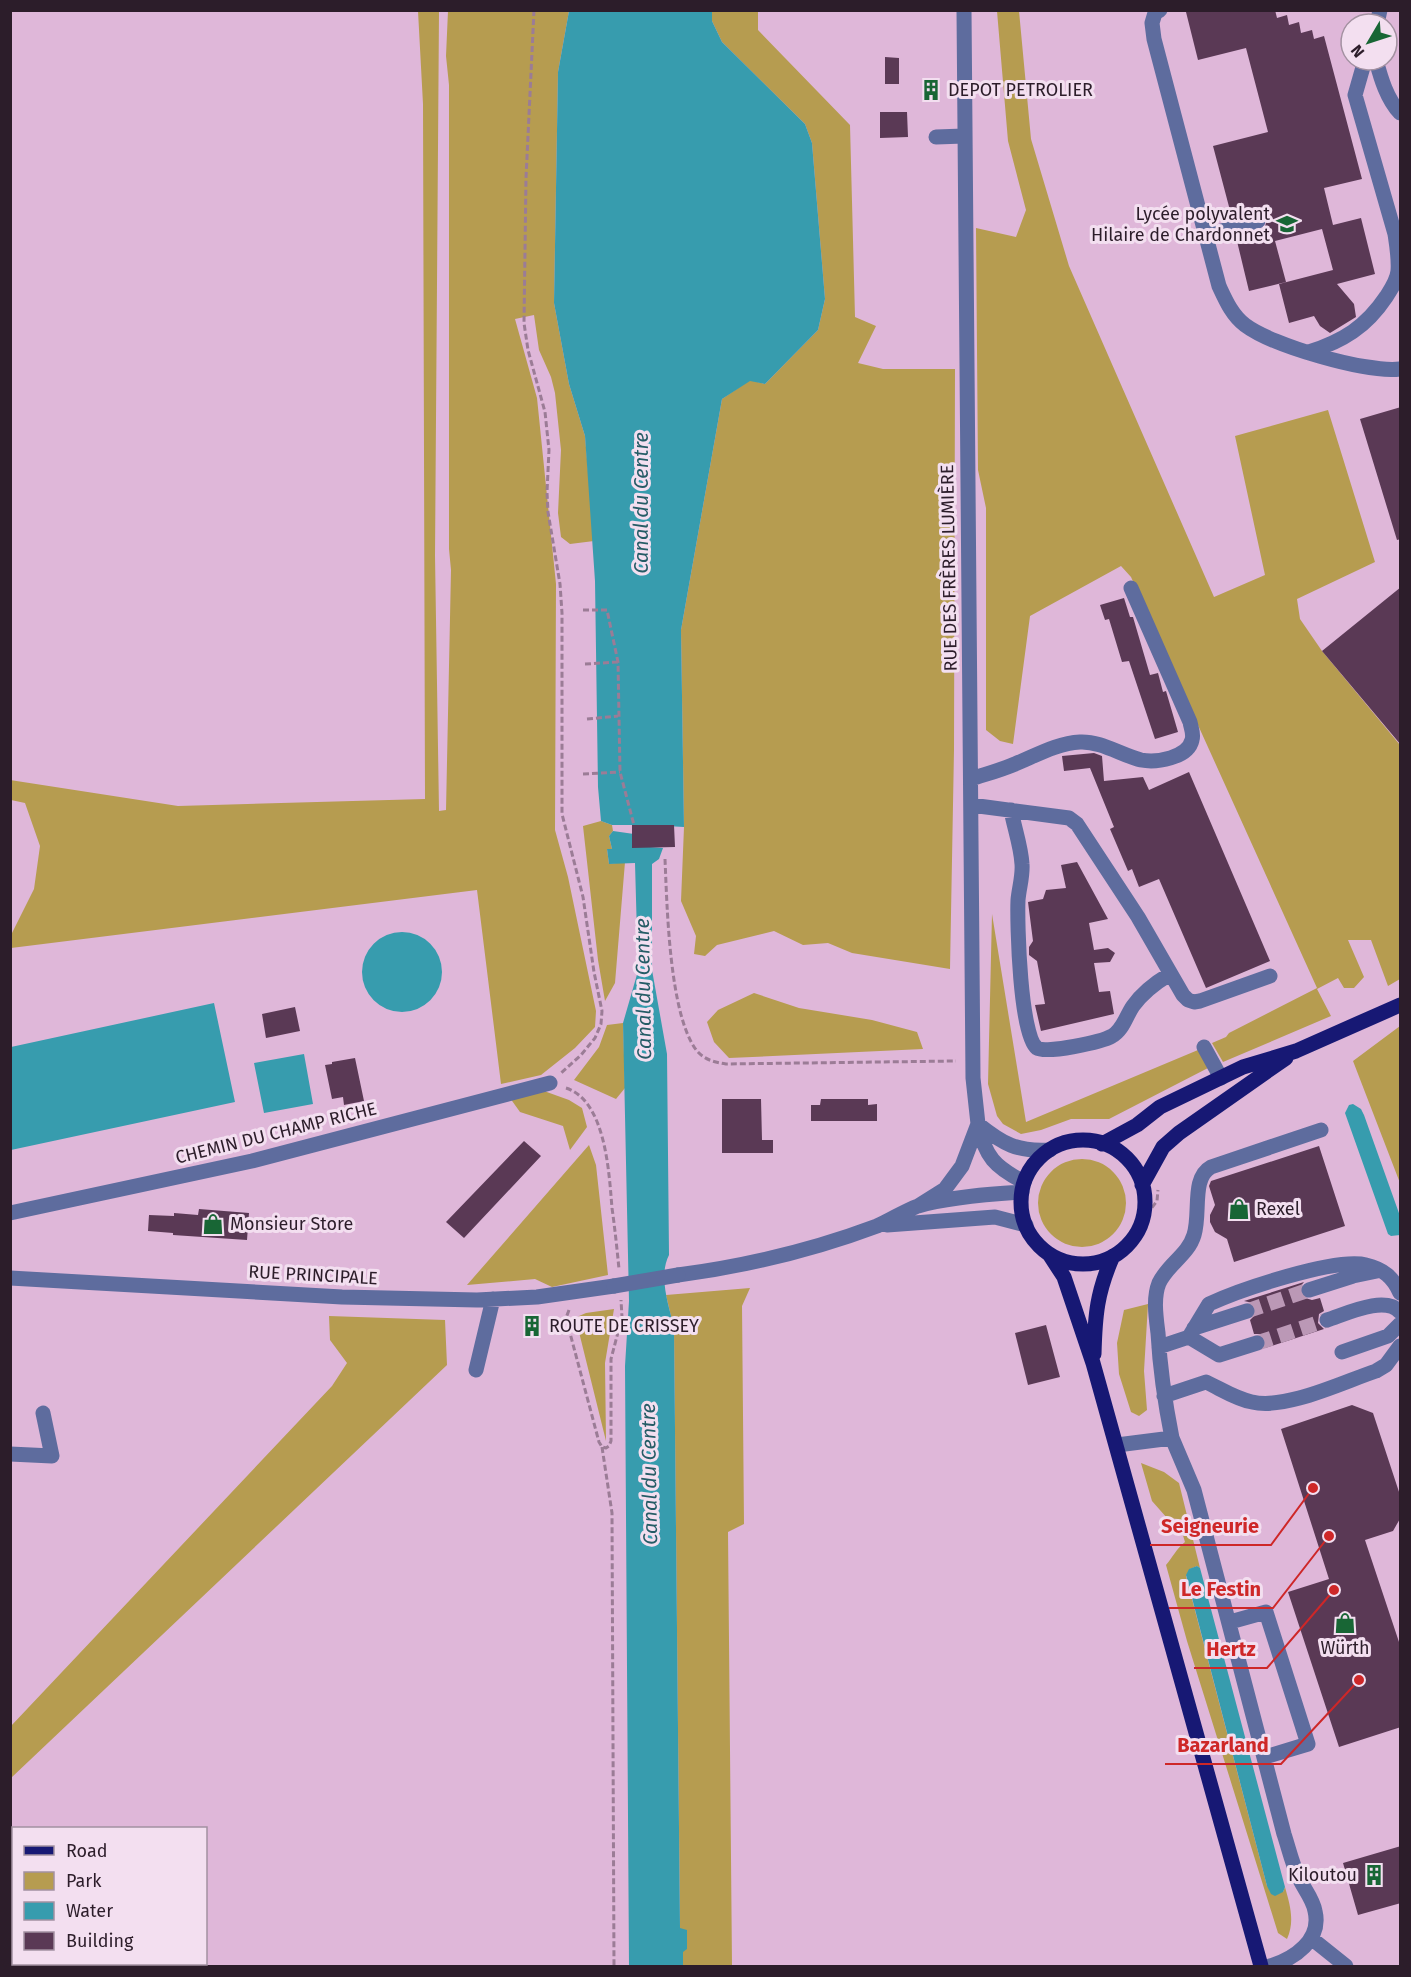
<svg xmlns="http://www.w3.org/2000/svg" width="1411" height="1977" font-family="'Fira Sans',sans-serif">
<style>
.green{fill:#b69c50}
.water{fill:#379cae}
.building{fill:#5a3955}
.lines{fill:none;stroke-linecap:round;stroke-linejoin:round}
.minor-tunnel{stroke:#bb98b6;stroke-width:15;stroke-dasharray:15 8;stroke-linecap:butt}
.path{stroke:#9b7c96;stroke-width:3;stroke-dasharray:6 3;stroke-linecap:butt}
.minor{stroke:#5e6c9e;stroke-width:15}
.major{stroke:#171874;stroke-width:15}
.minor-bridge{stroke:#5e6c9e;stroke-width:15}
.labels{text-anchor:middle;stroke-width:6;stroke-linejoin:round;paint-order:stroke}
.poi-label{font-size:18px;fill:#2c1d2a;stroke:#f3dff0;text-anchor:start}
.street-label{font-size:18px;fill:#2c1d2a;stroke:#f3dff0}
.water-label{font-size:20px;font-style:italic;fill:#255c66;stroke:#f3dff0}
.leader{fill:none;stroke:#ce2728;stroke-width:2}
.callout-dot{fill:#ce2728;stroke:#f3dff0;stroke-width:2}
.callout-label{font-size:20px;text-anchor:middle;font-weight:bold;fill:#ce2728;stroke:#f3dff0;stroke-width:6;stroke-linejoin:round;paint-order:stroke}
</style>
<rect width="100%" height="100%" fill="#dfb7d9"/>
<path class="green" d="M418,11H439L435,556L439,811L446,810L451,570L449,549V85L446,56L448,11H569L558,72L554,303L569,384L585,436L594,541L570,544L561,537L558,513L561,450L555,393L551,377L539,350L534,315L515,319L537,398L556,584L555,830L568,877L596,1011L595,1027L575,1048L541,1075L501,1084L477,890L11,948V935L34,889L40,846L25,803L11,800L10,780L178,806L425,799L423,104Z
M712,11H758V30L850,125L855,317L876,326L858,363L883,369H955L954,750L950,969L852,953L828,943L803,945L774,931L717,945L705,956L694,954L696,936L681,901L684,827L681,630L722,399L750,380L765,384L818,330L825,299L812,143L805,124L722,42L712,21Z
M997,11H1019L1031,139L1069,266L1214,597L1265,575L1235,436L1328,410L1375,562L1297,599L1300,619L1322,651L1400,745V979L1388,986L1371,940H1348L1364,977L1354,988H1344L1338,978L1317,989L1331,1016L1223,1062L1212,1043L1226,1037L1229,1033L1317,988L1131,577L1121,566L1030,616L1013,744L1000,741L986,730V508L978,470L976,228L1016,237L1026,210L1008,141Z
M601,821L612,825L613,831L609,836L612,849H607L609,864L625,862L615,983L605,1001L598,960L583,826Z
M992,914L1026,1122L1198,1050L1208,1068L1109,1119H1071L1041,1130L1021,1134L1003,1124L997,1116L988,1084Z
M754,993L799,1008L872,1020L917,1032L923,1049L729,1058L714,1042L707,1022L718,1010Z
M623,1023L625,1088L616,1099L574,1080L599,1047L607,1025Z
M1400,1026V1183L1353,1061Z
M544,1091L569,1100L582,1108L587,1127L570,1150L563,1126L520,1112L510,1098Z
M589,1145L596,1165L608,1275L552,1287L535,1279L467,1285Z
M1038 1203a44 44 0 1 1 88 0a44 44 0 1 1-88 0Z
M750,1288L742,1306L744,1524L728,1532L732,1966H683L680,1928L674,1329L666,1295Z
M1148,1304L1144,1371L1147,1410L1139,1416L1131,1412L1119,1374L1117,1343L1124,1310Z
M614,1309L605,1363L606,1441L577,1324L579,1316L586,1313Z
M329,1316L445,1320L447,1365L11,1778V1726L332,1386L347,1363L330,1340Z
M1141,1463L1164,1472L1179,1483L1200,1568L1197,1566L1190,1569L1186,1576L1267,1886L1283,1892L1285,1887C1290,1905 1295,1921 1287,1939L1278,1933L1187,1641L1166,1565C1173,1557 1176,1549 1185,1542L1178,1519L1167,1518L1152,1501Z"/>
<path class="water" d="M569,11H712V21L722,42L805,124L812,143L825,299L818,330L765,384L750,381L722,399L681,630L684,827L649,825L650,847L663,848L659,859L652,864V970L667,1054L669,1255C658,1277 669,1305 674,1328L680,1928L687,1930V1949L683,1952V1966H629L625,1366L629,1301L623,1023L638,971L635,863L609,864L607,849H612L609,836L613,831L634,834L633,825H612L601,821L598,787L595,581L585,436L569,384L554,303L558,72Z
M362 972a40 40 0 1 1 80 0a40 40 0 1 1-80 0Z
M214,1003L235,1102L11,1150V1047Z
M304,1054L313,1104L264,1113L254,1063Z
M1353,1104L1361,1109L1364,1115L1400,1216V1235L1391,1236L1388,1234L1345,1113L1349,1105Z
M1197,1566L1200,1568L1285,1887L1283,1892L1275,1896L1271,1894L1267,1886L1186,1575L1189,1569Z"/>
<path class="building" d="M1194,10H1275L1277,18L1287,15L1289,25L1299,22L1301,33L1312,30L1314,39L1324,36L1362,179L1324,188L1333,225L1361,218L1375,274L1337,284L1354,304L1356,317L1330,333L1320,326L1314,316L1289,323L1279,284L1333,270L1322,229L1275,241L1286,282L1249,291L1236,237L1261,230L1265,227L1267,219L1264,214L1260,212L1232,218L1213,146L1268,132L1246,48L1198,60L1186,12Z
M885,57L899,58V84H885Z
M880,112H907L908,137L880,138Z
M1401,407V539L1397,540L1360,419Z
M1401,587V745L1322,651Z
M1124,598L1130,617H1133L1150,675L1158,673L1163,692L1166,691L1178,732L1155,739L1129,661L1122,662L1109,619L1105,620L1100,605Z
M1094,753L1102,756L1104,781L1143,777L1149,790L1189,772L1270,961L1206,988L1159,879L1139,887L1132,869L1128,871L1110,829L1114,827L1090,768L1064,771L1062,756Z
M632,825H674L675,847L632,848Z
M1077,862L1108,919L1089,923L1094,950L1108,948L1115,953L1110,962L1094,963L1099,992L1110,991L1114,1014L1041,1031L1035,1005L1045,1004L1037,961L1029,955V947L1033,941L1028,902L1043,899L1046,890L1066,888L1061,865Z
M295,1007L300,1031L266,1038L262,1014Z
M355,1058L364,1101L344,1105L343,1097L332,1099L325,1065L332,1064V1062Z
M722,1099H761L762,1140H773V1153H722Z
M821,1099H868V1105L877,1104V1121H811V1105H820Z
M524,1141L541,1156L464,1238L446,1222Z
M1319,1146L1345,1226L1234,1262L1227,1239L1215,1232L1210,1222V1215L1215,1205L1209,1186L1211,1181Z
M199,1209L249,1213L247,1240L173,1235V1233L148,1231L149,1215L174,1216V1213L198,1215Z
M1304,1282L1299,1288L1302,1297L1312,1300L1320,1298L1324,1311L1319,1314L1318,1323L1324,1329L1265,1348L1266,1340L1260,1334H1254L1250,1320L1256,1314V1307L1253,1303L1244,1301Z
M1046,1325L1060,1377L1028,1385L1015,1333Z
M1352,1405L1373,1413L1401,1498V1517L1393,1531L1365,1540L1401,1648V1727L1339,1747L1288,1592L1329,1579L1281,1429Z
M1401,1846V1903L1358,1915L1343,1863Z"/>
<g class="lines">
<path class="minor-tunnel" d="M1247,1311L1309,1290
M1257,1343L1327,1320"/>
<path class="path" d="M534,10L526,178L524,323L528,350L545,412L549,450L547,492L548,512L560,584L562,613V814L583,897L594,972L602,1011L601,1024L595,1038L581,1055L560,1074
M583,610H607L618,662L620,772L634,825
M585,664L618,662
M587,719L618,716
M583,774L620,772
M665,859C667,904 669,1016 697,1051C705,1060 714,1062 726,1064L956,1061
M566,1088C606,1101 609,1173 612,1208C615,1229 617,1249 619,1269
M1141,1222L1157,1201L1158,1190
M569,1310L566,1318L599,1442L602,1447L606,1448L609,1446L611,1441V1359L622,1317L621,1300
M602,1447L612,1513L614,1966"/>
<path class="minor" d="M1160,10L1155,13L1152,23L1154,39L1219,286C1226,301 1232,315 1245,325C1273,346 1366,373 1400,369
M1377,24L1380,10
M1376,60C1381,79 1387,99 1400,113
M936,137L964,136
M1207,235L1258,221
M1309,352C1343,341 1366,327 1386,297C1391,289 1397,281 1398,271C1399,259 1397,247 1395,234L1355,95L1365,60
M971,779C986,774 1001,770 1015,764C1035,756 1057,743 1080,742C1101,741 1121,755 1141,760C1156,763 1188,758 1192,740C1194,734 1191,728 1190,722L1131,588
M971,805L1069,818L1077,824L1138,917L1183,995L1188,1000L1194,1002L1200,1001L1270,976
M1011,810C1014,827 1021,846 1022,864C1023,876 1019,888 1018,900C1017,923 1020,1036 1037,1048C1046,1054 1102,1042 1112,1036C1123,1030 1126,1016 1133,1006C1143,992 1155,983 1170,974
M1204,1047L1221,1078
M1024,1182C995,1167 985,1157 978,1124C1003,1144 1017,1152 1050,1150
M918,1206L945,1189L962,1166L978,1124L973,1078L964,10
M10,1213L252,1161L550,1083
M887,1225L995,1217L1026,1225
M678,1275C746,1266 813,1250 877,1226C891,1220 904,1211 918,1206C948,1197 991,1194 1022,1192
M10,1278L342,1297L477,1300L537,1297L614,1286
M1309,1290L1353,1276L1377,1271
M1327,1320C1346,1314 1385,1295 1400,1312
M1194,1328L1247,1311
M1189,1337L1219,1355L1257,1343
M1159,1347L1189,1337L1209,1304C1239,1290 1336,1257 1366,1265C1383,1269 1393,1277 1400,1293
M1342,1352L1388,1336L1400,1324
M476,1370L493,1299
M1164,1396L1206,1382C1221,1389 1236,1399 1252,1402C1286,1410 1343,1382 1376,1371L1386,1365L1400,1346
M1172,1438C1165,1403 1160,1369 1158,1333C1156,1317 1153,1298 1159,1283C1168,1264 1188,1255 1194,1235C1201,1213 1191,1178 1211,1167L1321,1130
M1117,1445L1172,1438L1194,1490L1284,1834C1289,1849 1292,1864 1299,1878C1304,1889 1313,1899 1315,1911C1322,1940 1294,1959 1270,1966
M10,1454L52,1456L43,1413
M1230,1622L1266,1612L1308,1744L1265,1757
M1311,1938L1346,1966"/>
<path class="major" d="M1021 1202a62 62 0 1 1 124 0a62 62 0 1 1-124 0Z
M1102,1144L1137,1125L1160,1107L1243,1067L1296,1051L1400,1005
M1142,1185L1163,1147L1179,1133L1286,1058
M1049,1254L1064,1277L1093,1363L1261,1966
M1094,1354C1095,1315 1097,1292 1113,1256"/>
<path class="minor-bridge" d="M614,1286L678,1275"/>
</g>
<defs>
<symbol id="building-bare" viewBox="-9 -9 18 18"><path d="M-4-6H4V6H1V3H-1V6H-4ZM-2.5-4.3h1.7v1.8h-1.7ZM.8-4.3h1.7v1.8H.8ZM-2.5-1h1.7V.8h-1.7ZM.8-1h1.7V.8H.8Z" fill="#186635" stroke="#f3dff0" stroke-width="2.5" paint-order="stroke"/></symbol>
<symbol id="school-bare" viewBox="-9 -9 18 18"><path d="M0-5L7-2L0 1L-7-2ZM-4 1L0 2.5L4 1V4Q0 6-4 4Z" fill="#186635" stroke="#f3dff0" stroke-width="2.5" paint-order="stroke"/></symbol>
<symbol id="shop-bare" viewBox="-9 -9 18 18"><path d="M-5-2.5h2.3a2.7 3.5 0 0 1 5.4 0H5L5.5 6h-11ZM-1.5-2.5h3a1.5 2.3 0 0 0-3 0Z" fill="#186635" stroke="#f3dff0" stroke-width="2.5" paint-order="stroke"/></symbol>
</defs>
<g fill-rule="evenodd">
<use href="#building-bare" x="916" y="75" width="30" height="30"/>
<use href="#school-bare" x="1272" y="209" width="30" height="30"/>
<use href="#shop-bare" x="1224" y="1194" width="30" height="30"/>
<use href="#shop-bare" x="198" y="1209" width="30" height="30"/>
<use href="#building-bare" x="517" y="1311" width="30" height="30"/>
<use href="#shop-bare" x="1330" y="1608" width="30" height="30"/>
<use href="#building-bare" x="1359" y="1860" width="30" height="30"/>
</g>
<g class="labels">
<g class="poi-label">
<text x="948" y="96">DEPOT PETROLIER</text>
<text x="1270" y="220" text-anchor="end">Lycée polyvalent<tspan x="1270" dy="21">Hilaire de Chardonnet</tspan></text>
<text x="1256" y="1215">Rexel</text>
<text x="230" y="1230">Monsieur Store</text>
<text x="549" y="1332">ROUTE DE CRISSEY</text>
<text x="1345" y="1654" text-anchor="middle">Würth</text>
<text x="1357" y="1881" text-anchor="end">Kiloutou</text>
</g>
<g class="street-label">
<text transform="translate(949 568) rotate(-91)" y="6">RUE DES FRÈRES LUMIÈRE</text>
<text transform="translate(276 1133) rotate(-14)" y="6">CHEMIN DU CHAMP RICHE</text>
<text transform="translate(313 1275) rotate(3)" y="6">RUE PRINCIPALE</text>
</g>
<g class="water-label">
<text transform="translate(641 503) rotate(-90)" y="7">Canal du Centre</text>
<text transform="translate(643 989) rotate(-91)" y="7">Canal du Centre</text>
<text transform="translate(649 1474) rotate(-91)" y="7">Canal du Centre</text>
</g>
</g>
<path class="leader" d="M1313 1488L1271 1545H1150M1329 1536L1273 1608H1169M1334 1590L1267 1668H1194M1359 1680L1281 1764H1165"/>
<g class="callout-dot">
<circle cx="1313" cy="1488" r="6"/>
<circle cx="1329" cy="1536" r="6"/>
<circle cx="1334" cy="1590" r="6"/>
<circle cx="1359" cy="1680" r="6"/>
</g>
<g class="callout-label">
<text x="1210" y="1533">Seigneurie</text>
<text x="1221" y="1596">Le Festin</text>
<text x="1231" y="1656">Hertz</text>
<text x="1223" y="1752">Bazarland</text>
</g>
<rect width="1411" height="1977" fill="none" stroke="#2c1d2a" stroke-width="24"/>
<rect x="12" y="1827" width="195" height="138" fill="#f3dff0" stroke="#a391a1" stroke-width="1.5"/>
<rect x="24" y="1846" width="30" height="9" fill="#171874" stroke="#a391a1" stroke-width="1.5"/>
<text x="66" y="1857" font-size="18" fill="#2c1d2a">Road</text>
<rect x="24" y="1872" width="30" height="18" fill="#b69c50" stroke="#a391a1" stroke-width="1.5"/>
<text x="66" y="1887" font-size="18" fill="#2c1d2a">Park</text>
<rect x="24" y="1902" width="30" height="18" fill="#379cae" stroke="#a391a1" stroke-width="1.5"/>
<text x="66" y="1917" font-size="18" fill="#2c1d2a">Water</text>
<rect x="24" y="1932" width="30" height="18" fill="#5a3955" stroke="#a391a1" stroke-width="1.5"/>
<text x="66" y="1947" font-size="18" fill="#2c1d2a">Building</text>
<g transform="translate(1369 42) rotate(231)"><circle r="28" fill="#f3dff0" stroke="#a391a1" stroke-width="1.5"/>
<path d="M0-4.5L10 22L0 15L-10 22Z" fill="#186635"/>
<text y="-9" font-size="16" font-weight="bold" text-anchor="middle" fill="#2c1d2a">N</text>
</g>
</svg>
